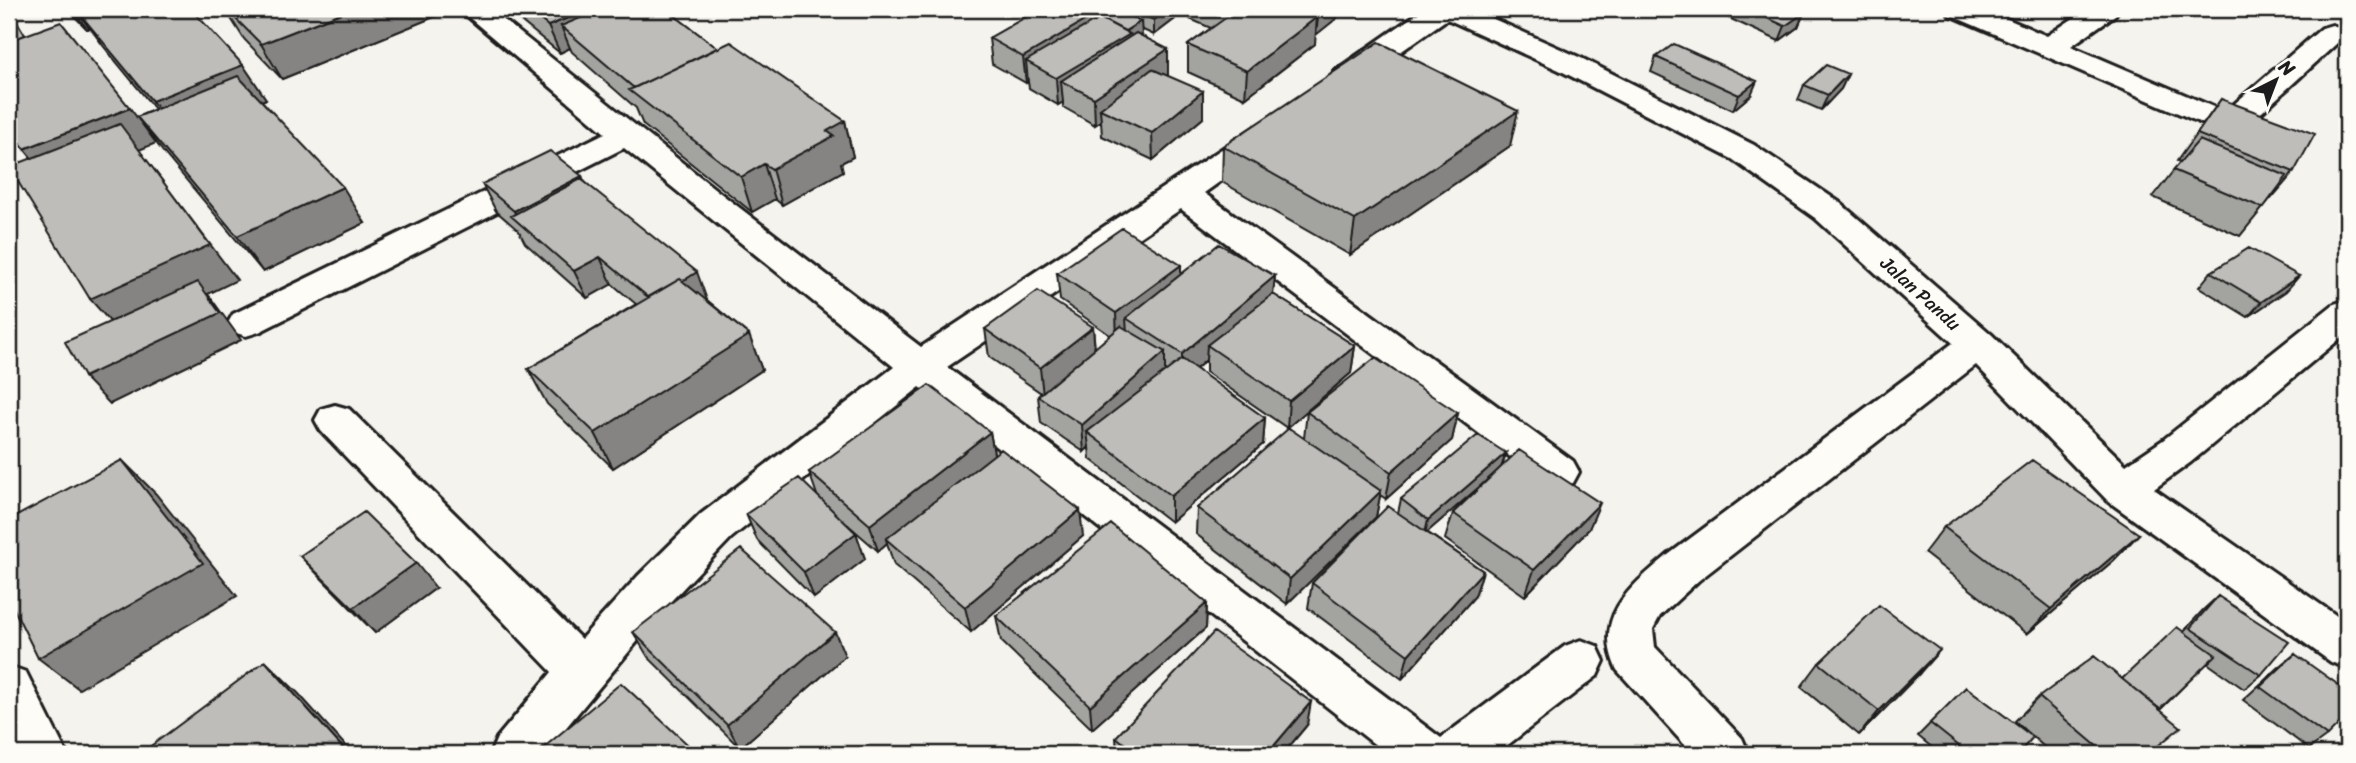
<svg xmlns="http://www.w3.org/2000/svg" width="2356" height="763" font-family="Sriracha,sans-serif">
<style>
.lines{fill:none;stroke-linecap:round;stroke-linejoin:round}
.minor-casing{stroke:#1c1c1c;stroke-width:6}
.minor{fill:#fdfcf7;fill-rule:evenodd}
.wall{fill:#a3a3a0;stroke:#1c1c1c;stroke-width:2}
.shaded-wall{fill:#858482;stroke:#1c1c1c;stroke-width:2}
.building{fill:#bebdba;stroke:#1c1c1c;stroke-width:2}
.labels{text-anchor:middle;stroke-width:6;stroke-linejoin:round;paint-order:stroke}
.street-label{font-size:19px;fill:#1c1c1c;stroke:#fdfcf7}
</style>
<rect width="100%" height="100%" fill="#f4f3ee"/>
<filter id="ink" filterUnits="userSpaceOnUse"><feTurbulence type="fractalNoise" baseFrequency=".0143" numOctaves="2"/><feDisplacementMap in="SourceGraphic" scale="14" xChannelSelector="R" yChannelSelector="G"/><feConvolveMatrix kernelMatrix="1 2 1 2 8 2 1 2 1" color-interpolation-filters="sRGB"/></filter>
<g filter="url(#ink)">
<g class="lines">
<defs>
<path id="minor" d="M459,9H490L719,192L921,347L1255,127L1266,124L1277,127L1282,134L1277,141L1204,193L1573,461L1579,472L1573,483L1559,488L1545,483L1181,209L947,367L1441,738L1565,646L1581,640L1597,646L1604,661L1597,676L1496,754H1387L920,387L731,538L670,602L544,754H490L497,738L552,672L321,431L315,420L321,409L335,405L349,409L581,639L638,576L701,514L894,367L624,148L259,332L246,336L233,332L228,323L233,314L605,133Z
M1424,9H1471L1581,58L1754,145L1839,202L1991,334L2126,465L2163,440L2334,304L2347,300V333L2191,462L2154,489L2347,623V668L2331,662L2108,501L1976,365L1698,581L1660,616L1653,629L1655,647L1742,738L1749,754H1693L1617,670C1592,617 1630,587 1668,555L1953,343L1815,218L1732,159L1559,70L1447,19L1358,82L1347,85L1336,82L1332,76L1336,70Z
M1946,9H1984L2047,36L2087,9H2119L2115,15L2071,46L2225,112L2322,28L2332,25L2342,28L2347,34L2250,123L2268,130L2273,137L2268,144L2257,147L1950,15Z
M9,666L26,672L67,754H18L9,735Z"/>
</defs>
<use href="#minor" class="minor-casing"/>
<use href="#minor" class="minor"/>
</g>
<path class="wall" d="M67,9H191L243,65L266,99L262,101L365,223L263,272L163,152L137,117L155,109L104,47L90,28L87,29Z
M225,9H436L439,15L282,79L244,39Z
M506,9H666L717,48L845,121L853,157L841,163L843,171L782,205L775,199L752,212L643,125L636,108L572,52L570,48L560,53Z
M1040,9H1338L1337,18L1315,35V44L1245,98L1188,72V45L1211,28L1190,19V9L1182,16L1175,13V19L1154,35L1141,29V36L1168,76L1203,118L1153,160L1102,136L1101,121L1095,125L1063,107V102L1058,105L1029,88L1028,82L1026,83L992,64L989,38Z
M1709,9H1795L1804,13L1798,27L1779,41Z
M1656,57L1751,95L1733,110L1651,72Z
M1848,74L1841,89L1821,110L1798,100L1804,85Z
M2221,99L2294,172L2271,199H2270L2240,236L2153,197L2180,162L2177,161Z
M1223,146H1510L1350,255L1222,182Z
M584,181L707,300L749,335L762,370L613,468L547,404L528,369L636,304L612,284L587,298L525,243L519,231L496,211L482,184Z
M1181,265V274L1275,276L1273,294L1355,346L1351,373L1287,428L1206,372V360L1196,369L1265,418L1263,444L1171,522L1090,459L1089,447L1084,452L1041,423L1038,396L1041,393L989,357L985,329L1093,327L1095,349L1110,335L1060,300L1057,273Z
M2211,272L2299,276L2286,291L2248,317L2199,287Z
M1307,412L1458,413L1452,440L1386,499L1380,495L1376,517L1287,604L1196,534L1197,508L1304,438Z
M990,432L994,454L1083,536L971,632L894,565L887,543L878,551L847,524L856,533L865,559L814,598L757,540L746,514L817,495L809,472Z
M1506,453L1502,467L1589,529L1525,596L1445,539L1453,513L1486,481L1427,532L1483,571L1475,596L1402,679L1308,608L1312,583L1398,513L1401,499Z
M1944,527L2139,534L2114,560L2027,634L1924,553Z
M300,556L436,588L375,633L324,581Z
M2218,596L2261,675L2244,689L2207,663L2160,710L2148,754H2052L2033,737L2018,754H1940L1918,736L1966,687L2032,737L2015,721L2039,697L2122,679L2183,632L2203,610Z
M1207,603L1206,628L1092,729L1001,641L996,616Z
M633,632L845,656L740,748L648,657Z
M2295,654L2327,736L2309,749L2243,700L2278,668Z
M1819,663L1919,674L1859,735L1801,687Z
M1307,725L1283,754H1117L1116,737Z"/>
<path class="shaded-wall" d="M351,9H436L439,15L282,79L261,44Z
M590,9H646L561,26L570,48L560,53L548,26Z
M1169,9H1175V19L1154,35V20Z
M1182,9H1190L1182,16Z
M1319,9H1338L1337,18L1316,35Z
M79,13L89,28L87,29L76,14Z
M1804,13L1798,27L1779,41L1785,26Z
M1094,15L1096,42L1026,61L1028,82L1026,83L1023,57Z
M1317,17L1315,44L1245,98L1247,71Z
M1141,21L1142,36L1061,81L1063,102L1058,105L1056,78Z
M1168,49V76L1100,109L1101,121L1095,125L1094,98Z
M243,65L266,99L177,136L152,101Z
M1848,74L1841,89L1821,110L1828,95Z
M1757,81L1751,95L1733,110L1739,95Z
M1203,91V118L1153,160L1152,133Z
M130,108L156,143L139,150L237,280L208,294L241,340L110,404L84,377L121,334L90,299L54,185L24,149Z
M1518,111L1510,146L1350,255L1355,220Z
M845,121L853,157L841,163L843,171L782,205L772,169L827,131Z
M764,164L775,199L752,212L741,177Z
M582,176L594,204L520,223L514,211Z
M343,187L365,223L263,272L237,236Z
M600,257L612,284L587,298L574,271Z
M1181,265V293L1126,318L1127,333L1117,340L1116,313Z
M697,272L707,300L663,327L651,299Z
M1275,276L1272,304L1207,345L1206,360L1182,381V354Z
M2299,276L2286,291L2248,317L2261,302Z
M1093,327L1095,354L1043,395L1040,368Z
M749,335L762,370L613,468L595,433Z
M1355,346L1351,373L1287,428L1289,401Z
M1165,352V379L1087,432L1089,447L1084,452L1082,425Z
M1458,413L1452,440L1386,499L1391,472Z
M1265,418L1263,444L1171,522V496Z
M990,432L995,459L886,539L887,543L878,551L870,525Z
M1506,453L1501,468L1425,534L1428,520Z
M122,460L156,494L237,596L79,689L38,658Z
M1381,491L1376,517L1287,604L1290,579Z
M1600,503L1589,529L1525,596L1534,570Z
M1080,510L1083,536L971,632L965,607Z
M856,533L865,559L814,598L804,572Z
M2139,534L2114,560L2027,634L2051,609Z
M416,563L436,588L375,633L353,608Z
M1483,571L1475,596L1402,679L1408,655Z
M1207,603L1206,628L1092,729L1090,706Z
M835,632L845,656L740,748L727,725Z
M1940,650L1919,674L1859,735L1879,711Z
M265,661L298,693L353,754H348Z
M1311,702L1307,725L1283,754H1267Z"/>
<path class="building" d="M71,9H90L76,14Z
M90,9H191L243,65L152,101L79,13Z
M226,9H351L261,44Z
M527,9H590L548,26Z
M602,9H666L717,48L634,88L561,26Z
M1040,9H1082L1094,15L1023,57L989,38Z
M1082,9H1116L1141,21L1125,31L1100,18L1095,22L1094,15Z
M1127,9H1169L1154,20Z
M1228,9H1297L1317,17L1247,71L1188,45L1234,12Z
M1747,9H1795L1804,13L1785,26Z
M15,18L25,35L9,41V21Z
M1100,18L1130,34L1056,78L1026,61Z
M61,22L130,108L24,149L9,127V41Z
M1136,33L1168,49L1094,98L1061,81Z
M731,42L845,121L827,131L834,136L772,169L764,164L741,177L629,90Z
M1379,42L1518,111L1355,220L1223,146Z
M1674,44L1757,81L1739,95L1656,57Z
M1826,65L1848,74L1828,95L1804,85Z
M1152,69L1203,91L1152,133L1100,109Z
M238,76L343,187L237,236L137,117Z
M2221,99L2315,134L2294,172L2197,134Z
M120,124L210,245L90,299L9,167Z
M2199,140L2287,176L2263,208L2173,170Z
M550,151L582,176L514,211L482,184Z
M581,179L697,272L683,281L680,279L648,297L600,257L574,271L511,216Z
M1122,228L1181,265L1116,313L1057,273Z
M1219,244L1275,276L1182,354L1126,318Z
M2249,248L2299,276L2261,302L2211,272Z
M680,279L749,335L595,433L528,369Z
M198,282L220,313L84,377L65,342Z
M1038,291L1093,327L1040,368L985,329Z
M1273,294L1355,346L1289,401L1207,345Z
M1121,326L1165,352L1082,425L1038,396Z
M1375,358L1458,413L1391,472L1307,412Z
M1182,359L1265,418L1171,496L1087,432Z
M929,385L990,432L870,525L809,472Z
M1289,428L1381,491L1290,579L1197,508Z
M1478,435L1506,453L1428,520L1401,499Z
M1001,449L1080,510L965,607L886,539Z
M1519,450L1600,503L1534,570L1453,513Z
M122,460L203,563L38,658L9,599V520Z
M2032,460L2139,534L2051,609L1944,527Z
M799,478L856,533L804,572L746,514Z
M1388,506L1483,571L1408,655L1312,583Z
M364,512L416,563L353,608L300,556Z
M1111,524L1207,603L1090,706L996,616Z
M741,549L835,632L727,725L633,632Z
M2218,596L2289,642L2261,675L2190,628Z
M1879,605L1940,650L1879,711L1819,663Z
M2177,627L2216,655L2160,709L2122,679Z
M1214,632L1311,702L1267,754H1138L1116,737Z
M2295,654L2347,691V716L2327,736L2260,687Z
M2094,656L2181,727L2148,754H2106L2039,697Z
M265,661L348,754H140Z
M621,683L698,754H536Z
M1966,687L2033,737L2018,754H1969L1930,723Z"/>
</g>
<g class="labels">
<g class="street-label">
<text transform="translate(1921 293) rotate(42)" y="7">Jalan Pandu</text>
</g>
</g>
<rect width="2356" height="763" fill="none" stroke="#fdfcf7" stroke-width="35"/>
<rect x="18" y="18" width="2321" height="728" fill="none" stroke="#1c1c1c" stroke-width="2.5" filter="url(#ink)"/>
<g transform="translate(2276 80) rotate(42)" stroke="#fdfcf7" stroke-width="5" paint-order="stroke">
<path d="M0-5L12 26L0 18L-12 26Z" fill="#1c1c1c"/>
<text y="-10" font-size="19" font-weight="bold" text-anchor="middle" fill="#1c1c1c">N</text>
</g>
</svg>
